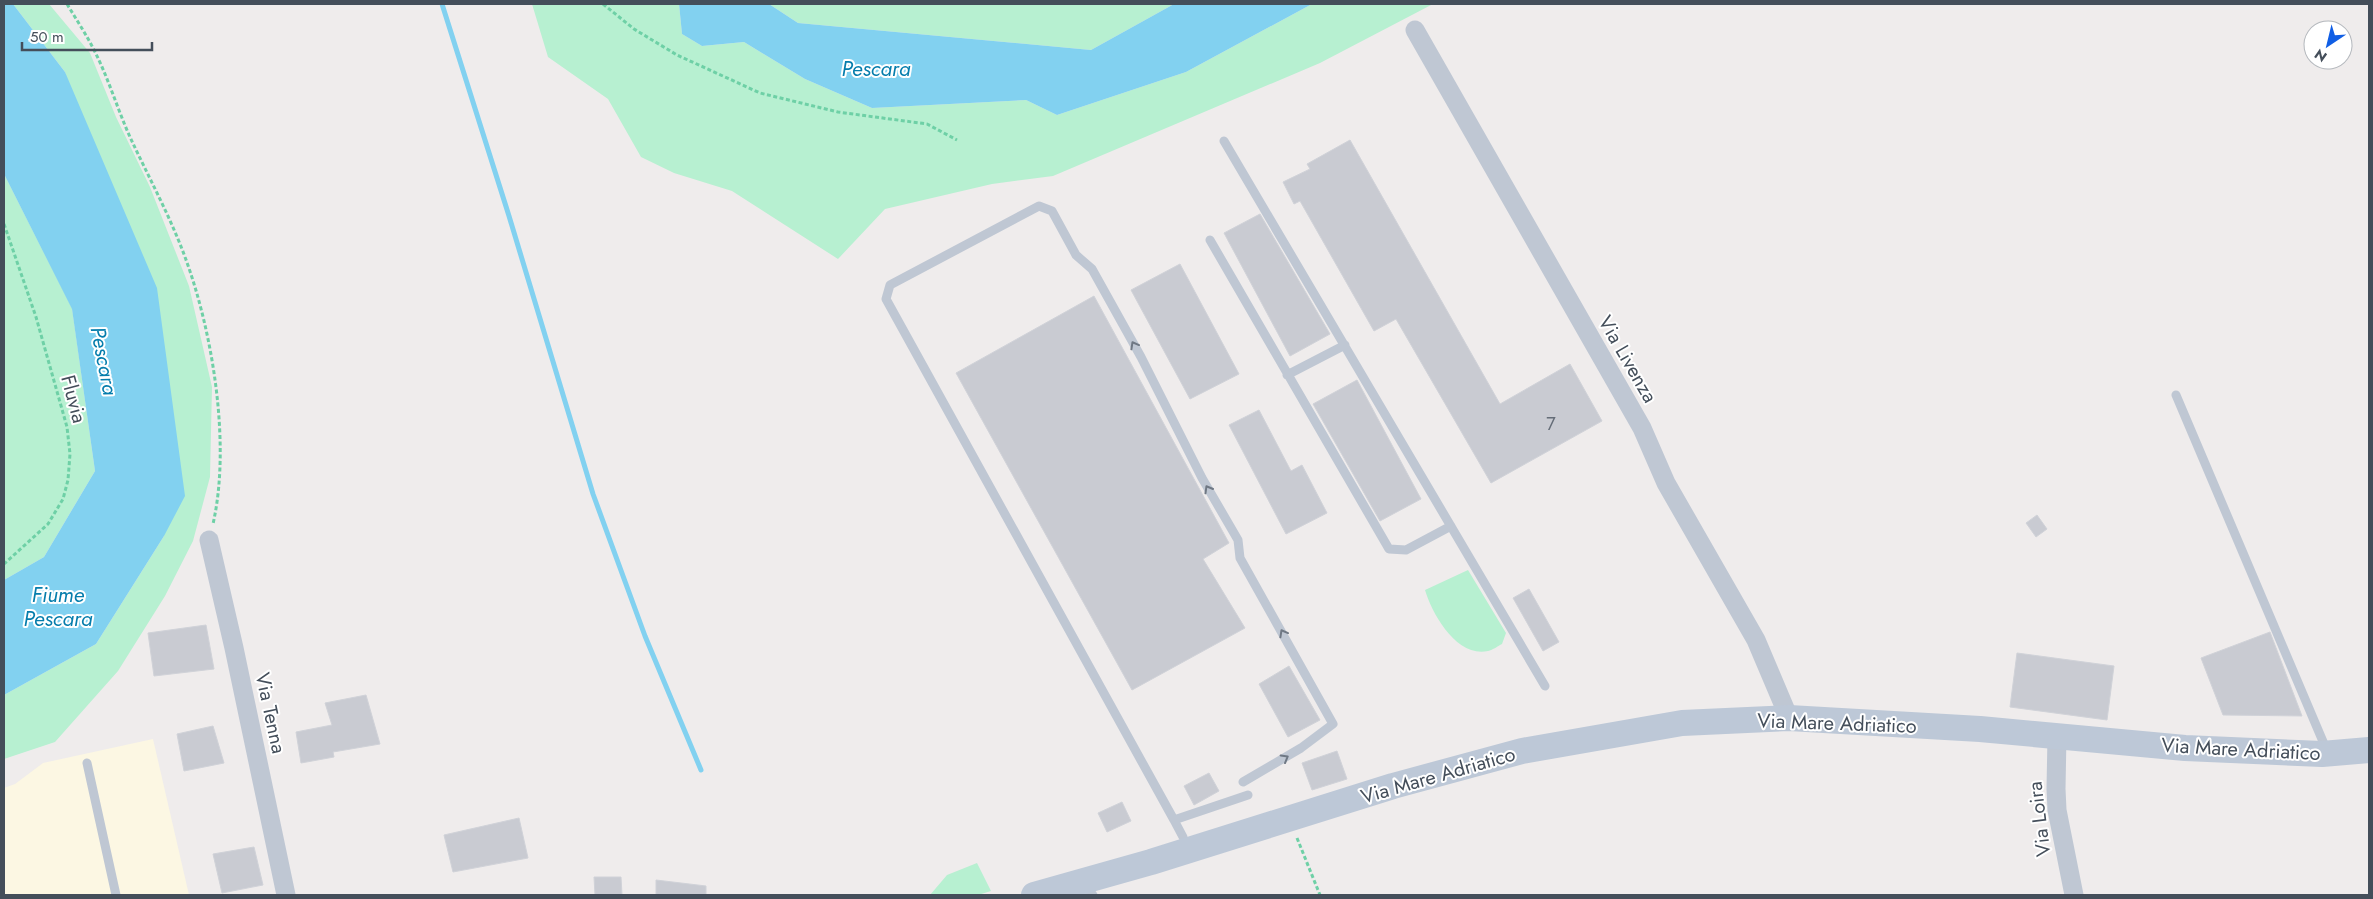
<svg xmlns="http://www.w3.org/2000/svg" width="2373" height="899" font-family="Jost,sans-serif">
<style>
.commercial{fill:#fcf7e3}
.green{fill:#b7f0d1}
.water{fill:#82d1f0}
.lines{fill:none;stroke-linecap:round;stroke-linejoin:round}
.stream{stroke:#82d1f0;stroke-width:5}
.building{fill:#c9cbd2;stroke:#d0d2d8}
.path{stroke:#6ed0a6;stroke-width:3;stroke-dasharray:4 2.5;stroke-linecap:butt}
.lane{stroke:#bfc7d3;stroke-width:9}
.street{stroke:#bfc7d3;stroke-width:19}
.secondary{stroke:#bdc8d7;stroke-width:26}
.oneway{stroke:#6f7884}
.labels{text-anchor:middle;stroke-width:4;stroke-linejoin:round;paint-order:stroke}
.number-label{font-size:18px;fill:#656d78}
.street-label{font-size:20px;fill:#444e5a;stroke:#fff}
.water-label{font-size:21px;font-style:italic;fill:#057dac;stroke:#fff}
</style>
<rect width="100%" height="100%" fill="#efecec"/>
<path class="commercial" d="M153,739L189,895H4V788L15,784L43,763Z"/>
<path class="green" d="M13,4H49L90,53L116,117L150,187L189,286L212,387L210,477L193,541L165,596L118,671L55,742L4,759V695L96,644L164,536L65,72Z
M532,4H679L682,34L702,46L744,42L805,79L872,108L1026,100L1057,115L1186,72L1312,4H1433L1320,63L1053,176L992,184L885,209L838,259L732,191L674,173L641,157L608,99L548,57Z
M769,4H1174L1091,50L798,23Z
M4,174L72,308L95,471L44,557L4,580Z
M1468,570L1506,633L1502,644C1498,646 1493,650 1488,651C1457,658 1432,614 1425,590Z
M977,863L991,891L978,895H930L947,875Z"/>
<path class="water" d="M4,4H13L65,72L157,288L185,496L164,536L96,644L4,695V580L44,557L95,471L72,309L4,174Z
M679,4H769L798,23L1091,50L1174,4H1312L1186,72L1057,115L1026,100L872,108L805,79L744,42L702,46L682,34Z"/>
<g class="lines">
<path class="stream" d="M442,4L509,216L593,494L645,636L701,770"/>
</g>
<path class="building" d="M1350,140L1500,404L1570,364L1602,421L1491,483L1396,319L1374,331L1300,201L1294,204L1283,182L1310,169L1307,164Z
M1260,214L1330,334L1290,356L1224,233Z
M1180,264L1239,374L1190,399L1131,290Z
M1094,296L1229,543L1203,559L1245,628L1132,690L956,373Z
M1357,380L1421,499L1380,521L1313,404Z
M1259,410L1291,471L1302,465L1327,513L1286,534L1229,425Z
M2037,515L2047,529L2036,537L2026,523Z
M1529,589L1559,642L1543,651L1513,598Z
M206,625L214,669L154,676L148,633Z
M2270,632L2302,716L2223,715L2201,658Z
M2017,653L2114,666L2107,720L2010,707Z
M1289,666L1320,720L1288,737L1259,684Z
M366,695L380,744L333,752L334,757L301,763L296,732L332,725L325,703Z
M213,726L224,763L184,771L177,734Z
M1337,751L1347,779L1312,790L1302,763Z
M1209,773L1219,791L1194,805L1184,786Z
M1122,802L1131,821L1107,832L1098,813Z
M519,818L528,858L453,872L444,835Z
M254,847L263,885L222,893L213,854Z
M594,877H621L622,895H595Z
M656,880L706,886V895H656Z"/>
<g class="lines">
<path class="path" d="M67,4C76,19 86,34 94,50C108,77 117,108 130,137C148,176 170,216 185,257C213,333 231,445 213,524
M603,4L634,29L677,55L760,93L838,112L927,124L957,140
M4,224L36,317L67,427L70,454L68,480L63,499L48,524L4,564
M1297,838L1320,895"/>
<path class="lane" d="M1224,141L1545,686
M1210,240L1389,549L1406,550L1451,526
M1287,375L1345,345
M2176,395L2327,751
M87,763L116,895
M1243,782L1301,748L1333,724L1240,558L1238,540L1202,478L1141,357L1092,269L1076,255L1052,211L1039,206L890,285L886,299L1174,820L1248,795
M1174,820L1183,837
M1083,884L1093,895"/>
<path class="street" d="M1415,30L1642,428L1666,483L1756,640L1789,718
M209,540L234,648L286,895
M2057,736L2056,789L2057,810L2074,895"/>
<path class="secondary" d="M1034,895L1151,862L1393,786L1522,751L1682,723L1789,718L1980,729L2185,748L2322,754L2369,750"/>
</g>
<defs><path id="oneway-chevron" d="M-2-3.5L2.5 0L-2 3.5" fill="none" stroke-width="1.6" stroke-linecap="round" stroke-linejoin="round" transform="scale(1.25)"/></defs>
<g class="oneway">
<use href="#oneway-chevron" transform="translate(1134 345) rotate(-119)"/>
<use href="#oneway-chevron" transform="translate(1208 489) rotate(-120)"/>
<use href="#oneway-chevron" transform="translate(1283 633) rotate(-119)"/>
<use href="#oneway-chevron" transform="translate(1285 758) rotate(-30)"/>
</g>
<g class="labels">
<g class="number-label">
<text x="1551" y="430">7</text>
</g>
<g class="street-label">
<text transform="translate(1628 359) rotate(60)" y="7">Via Livenza</text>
<text transform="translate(74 399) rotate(75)" y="7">Fluvia</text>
<text transform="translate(271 713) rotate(78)" y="7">Via Tenna</text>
<text transform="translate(1837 723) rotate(2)" y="7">Via Mare Adriatico</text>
<text transform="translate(2241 749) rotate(3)" y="7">Via Mare Adriatico</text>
<text transform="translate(1438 775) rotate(-16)" y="7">Via Mare Adriatico</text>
<text transform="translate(2039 819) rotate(-97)" y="7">Via Loira</text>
</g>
<g class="water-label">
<text x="876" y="76">Pescara</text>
<text transform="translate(104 361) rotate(79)" y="7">Pescara</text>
<text x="58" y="602">Fiume<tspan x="58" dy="24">Pescara</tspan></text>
</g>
</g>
<rect width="2373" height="899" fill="none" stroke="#444e5a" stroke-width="10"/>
<g transform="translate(2328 45) rotate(215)"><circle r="24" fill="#ffffff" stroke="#b4b8bd"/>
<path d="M0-4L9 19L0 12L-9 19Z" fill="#105ee5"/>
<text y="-8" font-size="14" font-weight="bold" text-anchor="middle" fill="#444e5a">N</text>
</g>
<path d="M22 42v8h130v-8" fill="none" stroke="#444e5a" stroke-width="2.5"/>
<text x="30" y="42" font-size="15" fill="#444e5a" stroke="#ffffff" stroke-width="4" paint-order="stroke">50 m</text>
</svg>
